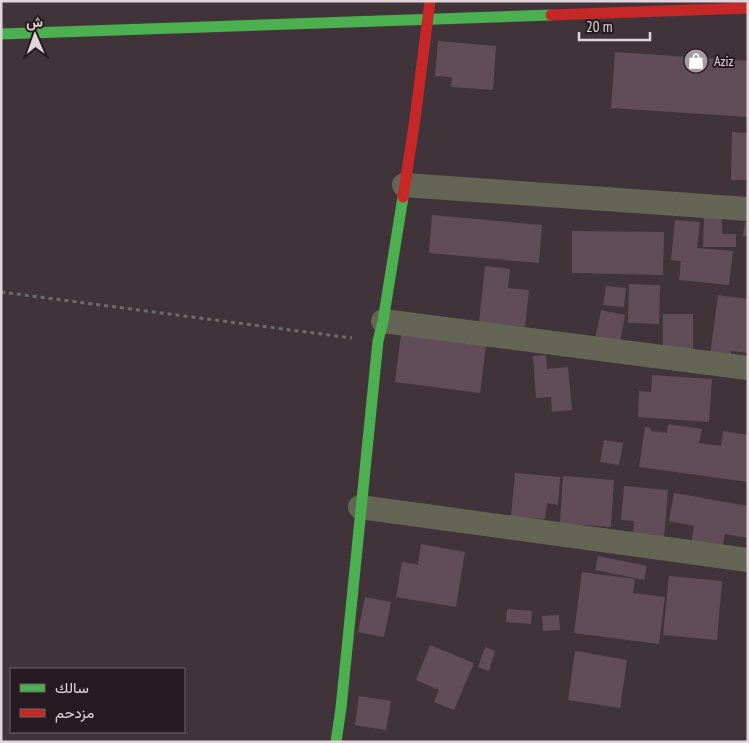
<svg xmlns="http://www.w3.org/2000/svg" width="749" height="743" font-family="'PT Sans Narrow',Vazirmatn,sans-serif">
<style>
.building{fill:#614d58}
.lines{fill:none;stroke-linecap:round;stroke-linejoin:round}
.path{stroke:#6d6b63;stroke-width:3;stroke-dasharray:4 4;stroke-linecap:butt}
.street{stroke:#656555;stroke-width:24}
.fast{stroke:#4caf50;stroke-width:11}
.jam{stroke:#c62828;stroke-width:11}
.labels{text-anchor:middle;stroke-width:4;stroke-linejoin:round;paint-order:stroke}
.poi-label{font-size:14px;fill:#e2d4db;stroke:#251b20;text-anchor:start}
</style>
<rect width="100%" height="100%" fill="#40343a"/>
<path class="building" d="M438,41L496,46L493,90L451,87L452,77L435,76Z
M615,52L748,61V117L611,108Z
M732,132L748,133V180H731Z
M432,215L542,225L539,263L429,253Z
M704,217L722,218V234H736V247H703Z
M675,220L700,222L697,248L733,251L729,285L679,280L681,261L671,260Z
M745,222L748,223V236H743Z
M572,231L664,232L663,275L572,273Z
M485,266L510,269L508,288L529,290L525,327L479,322Z
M629,284L660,285L659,324L628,323Z
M606,286L626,288L624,307L603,305Z
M718,295L748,299V353L731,351L730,358L710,356Z
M601,310L625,315L620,343L595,339Z
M663,314H693V350H663Z
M401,335L486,346L480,393L395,382Z
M546,355L547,369L568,367L572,410L552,412L551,397L536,398L533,356Z
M652,375L712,379L709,422L638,417L639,391L651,392Z
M668,424L702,429L699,443L721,446L723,431L748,435V482L639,467L645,427L651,428V431L667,433Z
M604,440L623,443L619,465L600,462Z
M515,473L560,477L558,505L547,503L545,519L511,517Z
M563,476L614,480L611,527L560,523Z
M624,486L668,490L664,538L633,535L634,521L621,520Z
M674,493L748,506V538L725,534L722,550L691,544L694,526L669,521Z
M421,544L465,552L456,607L396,597L402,562L418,565Z
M598,556L647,566L644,580L595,570Z
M582,572L635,579L633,593L665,597L659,644L574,633Z
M669,576L722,581L717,640L663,635Z
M365,597L391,602L384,637L358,632Z
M507,609L532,611L531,624L506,622Z
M559,615L560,630L543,631L542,616Z
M430,645L474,663L454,710L434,702L439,690L416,680Z
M485,647L495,651L489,671L478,667Z
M575,651L627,660L620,708L568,700Z
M359,696L391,701L386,730L355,725Z"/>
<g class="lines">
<path class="path" d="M1,292L352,338"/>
<path class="street" d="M404,185L748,209
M383,321L748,368
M360,507L748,560"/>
<path class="fast" d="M1,34L551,15
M336,742L341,708L378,341L383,321L403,197"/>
<path class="jam" d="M551,15L748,8
M403,197L415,119L430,1"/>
</g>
<defs>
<symbol id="shop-disc" viewBox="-11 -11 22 22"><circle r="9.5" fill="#a99ca3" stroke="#251b20"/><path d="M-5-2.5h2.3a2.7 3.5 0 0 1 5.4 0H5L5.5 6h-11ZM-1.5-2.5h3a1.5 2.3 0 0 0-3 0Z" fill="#fff"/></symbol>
</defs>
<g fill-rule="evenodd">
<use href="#shop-disc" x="682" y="47" width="28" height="28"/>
</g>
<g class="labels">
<g class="poi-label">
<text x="714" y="66">Aziz</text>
</g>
</g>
<rect width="749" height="743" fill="none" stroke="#e2d4db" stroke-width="5"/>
<rect x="10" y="668" width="175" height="65" fill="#251b20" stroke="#71656b"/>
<rect x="20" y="684" width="25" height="8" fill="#4caf50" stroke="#71656b"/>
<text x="55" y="693" font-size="15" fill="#e2d4db">سالك</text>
<rect x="20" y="709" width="25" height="8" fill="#c62828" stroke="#71656b"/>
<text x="55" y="718" font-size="15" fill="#e2d4db">مزدحم</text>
<g transform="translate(35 35) rotate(358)" stroke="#251b20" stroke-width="4" paint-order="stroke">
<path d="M0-4L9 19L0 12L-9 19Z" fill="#e2d4db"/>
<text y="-8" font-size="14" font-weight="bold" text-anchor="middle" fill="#e2d4db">ش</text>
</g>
<path d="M579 32v8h71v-8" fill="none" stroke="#e2d4db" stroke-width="2.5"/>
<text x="586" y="32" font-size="15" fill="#e2d4db" stroke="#251b20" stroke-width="4" paint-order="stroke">20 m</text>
</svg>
